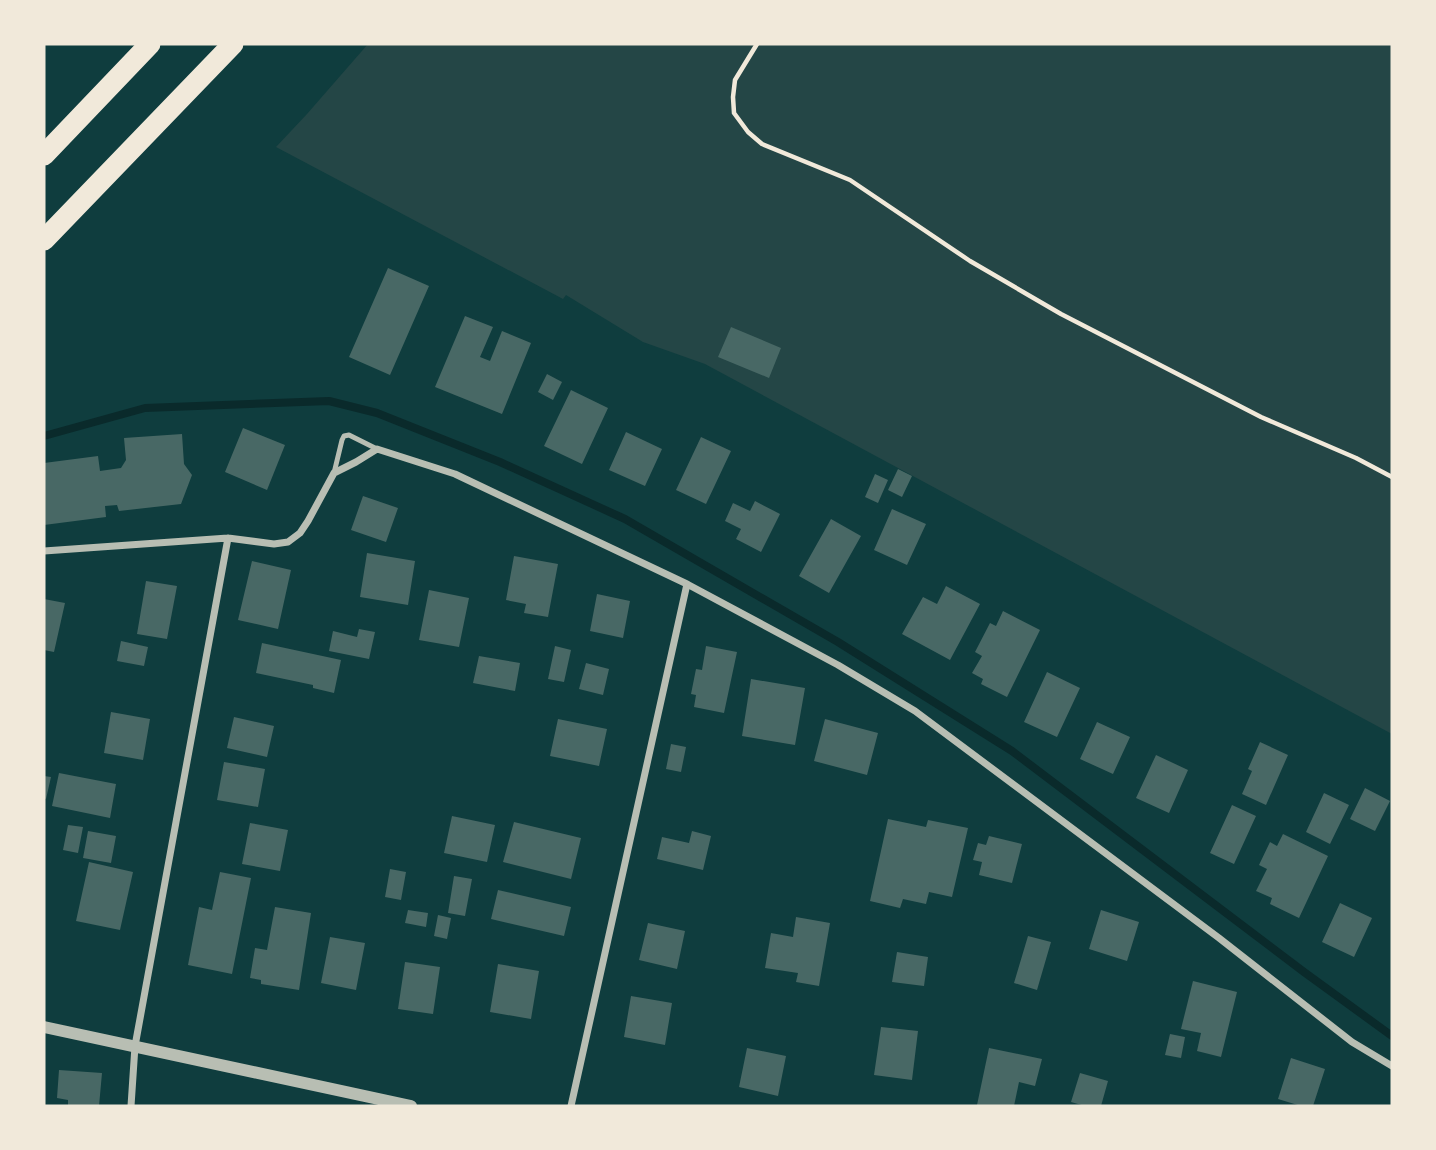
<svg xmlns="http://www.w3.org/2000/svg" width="1436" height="1150" font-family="Overpass,sans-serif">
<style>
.green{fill:#244646}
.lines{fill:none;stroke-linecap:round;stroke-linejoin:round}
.stream{stroke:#0a2a2b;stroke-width:8}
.building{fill:#486865}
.path{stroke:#f1e9da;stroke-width:4.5}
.service{stroke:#b8beb3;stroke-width:5}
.minor{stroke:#b8beb3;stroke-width:7}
.tertiary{stroke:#b8beb3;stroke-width:12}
.motorway{stroke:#f1e9da;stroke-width:21}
</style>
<rect width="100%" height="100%" fill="#0f3d3e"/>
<path class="green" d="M368,44H1392V734L705,364L643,342L566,295L563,299L276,147L307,114Z"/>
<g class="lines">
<path class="stream" d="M44,436L145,408L329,401L377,413L500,462L625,519L838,642L1012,751L1304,972L1392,1036"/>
</g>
<path class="building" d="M388,268L429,286L390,375L349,357Z
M465,316L493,327L480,357L490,361L502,331L531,343L502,414L435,387Z
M731,327L781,348L769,378L718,357Z
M547,374L562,382L553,400L538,392Z
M571,390L608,408L582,464L544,446Z
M243,428L285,445L267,490L225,472Z
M626,432L662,449L645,486L609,470Z
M182,434L184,464L192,475L181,504L119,511L117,505L105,506L106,517L44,525V463L98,456L100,471L121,468L126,460L124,438Z
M701,437L731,451L706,504L676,490Z
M898,469L912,476L902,497L888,490Z
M875,474L888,480L878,503L865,497Z
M363,496L398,508L386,542L351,530Z
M755,501L780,514L761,552L736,539L741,529L725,521L733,503L750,511Z
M892,509L926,524L907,565L874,550Z
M831,519L861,536L829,593L799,576Z
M367,553L415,561L408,605L360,597Z
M514,556L558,564L548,617L524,613L526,604L506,600Z
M252,561L291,570L278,629L238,620Z
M146,581L177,586L167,639L137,634Z
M946,586L980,604L950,660L902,634L923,597L937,604Z
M429,590L469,598L459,647L419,640Z
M597,594L630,601L623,638L590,631Z
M44,599L65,603L54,652L44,650Z
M1003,611L1040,630L1007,697L981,684L983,679L972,673L982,656L975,652L990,623L996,626Z
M359,629L375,632L369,659L329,651L333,631L357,637Z
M121,641L148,647L144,666L117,661Z
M262,643L341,660L334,693L313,688V685L256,673Z
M555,646L571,650L564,682L548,679Z
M706,646L737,652L724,713L694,707L696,695L691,694L696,669L702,670Z
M479,656L520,663L515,691L473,683Z
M586,663L609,669L603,695L579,689Z
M1047,672L1080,688L1057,737L1024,722Z
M751,679L805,688L795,745L742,736Z
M111,712L150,719L143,760L104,753Z
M234,717L274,726L267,757L227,748Z
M558,719L607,729L599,766L550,756Z
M825,719L878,733L867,775L814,761Z
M1097,722L1130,737L1113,774L1080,759Z
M1260,742L1288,755L1266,805L1242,794L1252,771L1248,769Z
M671,744L686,747L681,772L666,769Z
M1156,755L1188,770L1169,813L1136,798Z
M224,762L265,769L258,807L217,800Z
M59,773L116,784L110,818L52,806Z
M44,776L51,777L46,799L44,798Z
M1365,788L1390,801L1375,831L1350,819Z
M1324,793L1349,805L1330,844L1306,832Z
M1232,805L1256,816L1234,864L1210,853Z
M452,816L495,825L487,862L444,853Z
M888,819L926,827L928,820L968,828L952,897L929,892L926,904L903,899L900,908L870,901Z
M514,822L581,838L571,879L503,862Z
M250,823L288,830L280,871L242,864Z
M68,825L83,827L78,853L63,850Z
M88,831L116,836L111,863L83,858Z
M692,831L711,836L703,870L657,859L662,837L689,843Z
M1283,834L1328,856L1299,918L1270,904L1272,898L1256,891L1267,869L1259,865L1270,842L1277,846Z
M989,836L1022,844L1012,883L979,875L982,862L973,860L978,843L986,845Z
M89,862L133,872L120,930L76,921Z
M390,869L406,872L401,900L385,897Z
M220,872L251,878L232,974L188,965L199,907L212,910Z
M454,876L472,879L465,916L448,913Z
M498,890L571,907L564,936L491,919Z
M1340,903L1372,918L1354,957L1322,942Z
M275,907L311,913L299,990L261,984V980L250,978L255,948L267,950Z
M408,910L428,913L426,927L405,923Z
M1101,910L1139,922L1127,961L1089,949Z
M438,915L451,918L447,939L434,936Z
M796,917L830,923L819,986L796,982L798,973L765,968L771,933L793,937Z
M648,923L685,931L677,969L639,960Z
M1028,936L1051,942L1037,990L1014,983Z
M330,937L365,943L356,990L321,983Z
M897,952L928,957L924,986L892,982Z
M405,962L440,967L433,1014L398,1009Z
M498,964L539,971L531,1019L490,1012Z
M1193,981L1237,992L1221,1057L1197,1051L1201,1033L1181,1029Z
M631,996L672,1003L665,1045L624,1037Z
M881,1027L918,1031L912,1080L874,1075Z
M1170,1034L1185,1037L1181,1058L1165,1055Z
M747,1048L786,1056L778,1096L739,1087Z
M989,1048L1042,1059L1035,1086L1019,1082L1014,1106L977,1105Z
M1291,1058L1325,1069L1313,1106H1301L1278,1099Z
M59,1070L102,1073L99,1106H68V1100L57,1098Z
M1080,1073L1108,1081L1101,1106H1085L1071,1102Z"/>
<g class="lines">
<path class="path" d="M757,44L735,80L733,97L734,113L748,132L762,144L850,180L970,261L1061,314L1261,417L1356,458L1392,477"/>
<path class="service" d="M334,473L342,440L344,436L349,435L377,449"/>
<path class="minor" d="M44,551L228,538L274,544L288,542L300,533L308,521L334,473L356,462L377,449L455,474L687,584L838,665L915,711L1219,938L1352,1042L1392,1066
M131,1106L135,1046L228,538
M571,1106L687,584"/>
<path class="tertiary" d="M44,1027L411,1106"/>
<path class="motorway" d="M44,155L150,44
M44,240L233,44"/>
</g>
<rect width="1436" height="1150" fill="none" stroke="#f1e9da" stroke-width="91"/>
</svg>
